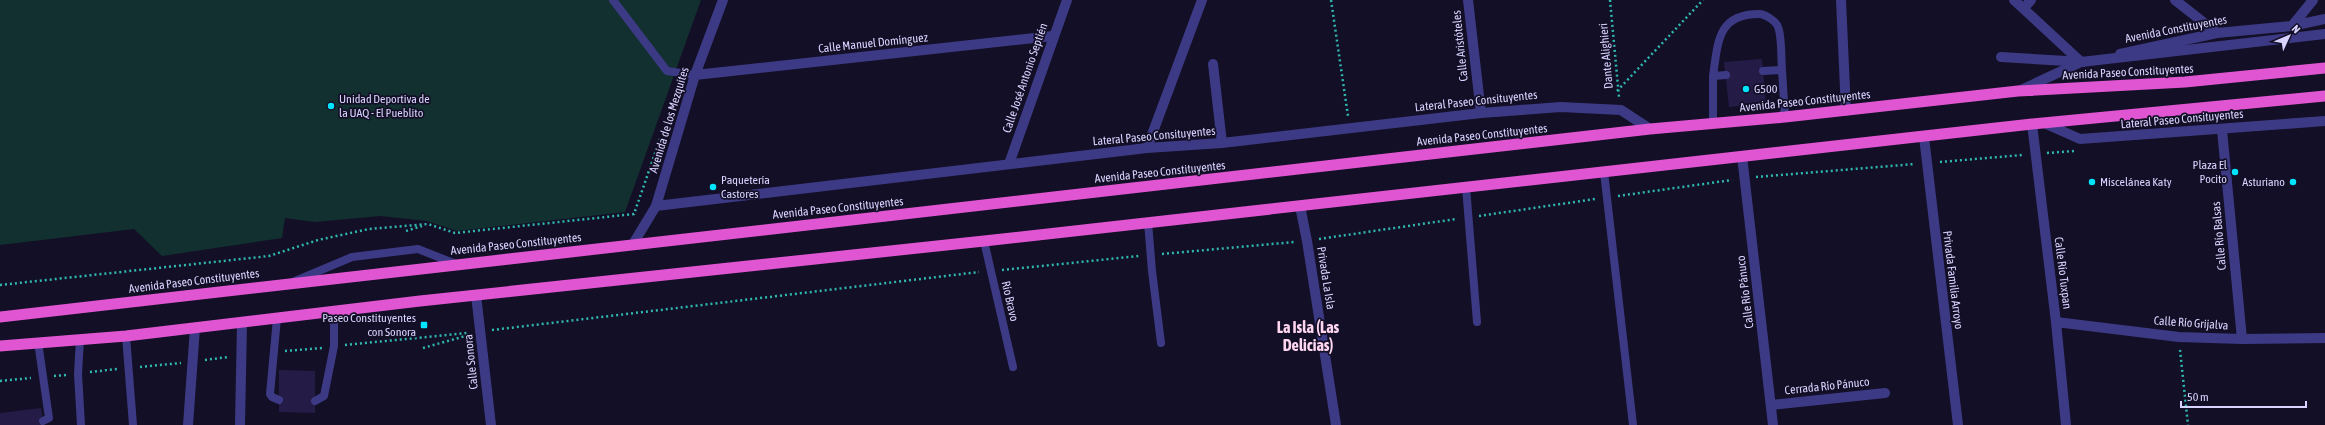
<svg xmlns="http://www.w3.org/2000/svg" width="2325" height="425" font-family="'Asap Condensed',sans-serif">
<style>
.green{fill:#12302f}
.building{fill:#241b47}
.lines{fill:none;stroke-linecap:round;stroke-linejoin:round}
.path{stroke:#2fb8b0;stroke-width:2.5;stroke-dasharray:2 3;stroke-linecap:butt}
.service{stroke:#3d3a85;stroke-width:8}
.minor{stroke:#3d3a85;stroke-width:10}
.tertiary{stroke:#3d3a85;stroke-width:10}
.trunk{stroke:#e055d1;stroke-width:11}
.poi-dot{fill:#00e5ff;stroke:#130f26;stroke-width:1.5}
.labels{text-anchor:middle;stroke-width:3.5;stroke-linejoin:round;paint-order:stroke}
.street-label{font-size:12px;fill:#d9d4ff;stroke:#130f26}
.poi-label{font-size:12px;fill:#d9d4ff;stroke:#130f26;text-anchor:start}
.district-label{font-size:16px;font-weight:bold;fill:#ffd6f0;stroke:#130f26}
</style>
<rect width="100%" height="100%" fill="#130f26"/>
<path class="green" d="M0,0H701L625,212L457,231L427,221L380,216L315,222L285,218L282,238L162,256L134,229L0,245Z"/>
<path class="building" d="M1762,59L1766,103L1729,107L1724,62Z
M279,370L315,371V413L279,412Z
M41,408L44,425H0V413Z"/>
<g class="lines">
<path class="path" d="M1331,0L1348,116
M1610,0L1619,97
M1617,91L1703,0
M2047,153L2074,151
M1940,162L2022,155
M1756,177L1915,164
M1618,196L1732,180
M1479,216L1595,199
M406,231L422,226
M1319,239L1456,219
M1162,254L1294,242
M1002,270L1139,256
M0,285L269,256L318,240L369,229L428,224L455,233L634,214L660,139
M492,330L979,272
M345,345L467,333
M423,348L469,335
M2180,350L2188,425
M285,351L322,348
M205,360L228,357
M140,367L181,363
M90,372L117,369
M54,376L67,375
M0,381L31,378"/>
<path class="service" d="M613,0L667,71L695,75
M1763,71L1782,70L1785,117
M1713,76C1718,43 1717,14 1759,14C1765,14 1776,21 1778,27C1782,36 1781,59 1782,70
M1713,124V76L1726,75
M1604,172L1633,425
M1466,187L1477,322
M1148,222L1152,271L1161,343
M984,241L1013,367
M295,281L352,257L418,249L456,264
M277,318L270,394L272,397L279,400
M126,336L133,425
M80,339L78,374L81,425
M38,342L49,418L43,421
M315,401L324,396L334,346V311"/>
<path class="minor" d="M1468,0L1481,113
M1841,0L1846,111
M2014,0L2081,62
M2175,0L2217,33
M2024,8L2031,0
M2292,26L2313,0
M2120,54L2217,33L2292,26L2325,19
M2001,57L2083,62
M1213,64L1222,143
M695,75L1053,36
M2032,124L2056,322L2066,425
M2222,130L2242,339
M1924,137L1958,425
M1147,148L1202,0
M1742,156L1773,425
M1009,164L1067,0
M656,206L695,75L723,0
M1300,206L1307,241L1336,425
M476,295L491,425
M2056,322L2179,337L2242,339L2325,338
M1771,405L1885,393
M188,425L195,328
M240,425L242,323"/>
<path class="tertiary" d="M2021,90L2081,62L2325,34
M2044,123L2080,139L2325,121
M633,244L656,206L1147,148L1222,143L1481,113L1561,107L1621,110L1650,129"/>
<path class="trunk" d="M0,317L1650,129L1785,117L2018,91L2185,82L2325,68
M0,346L126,336L420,301L984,241L2032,124L2325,96"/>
</g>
<g class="poi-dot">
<circle cx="1746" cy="89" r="4"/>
<circle cx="331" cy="106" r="4"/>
<circle cx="2235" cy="172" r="4"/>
<circle cx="2092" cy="182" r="4"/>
<circle cx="2293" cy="182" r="4"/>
<circle cx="713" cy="187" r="4"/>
<rect x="420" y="321" width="8" height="8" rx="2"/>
</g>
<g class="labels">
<g class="street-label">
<text transform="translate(2176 29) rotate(-11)" y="4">Avenida Constituyentes</text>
<text transform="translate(873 43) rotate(-6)" y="4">Calle Manuel Domínguez</text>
<text transform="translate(1460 46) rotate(-96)" y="4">Calle Aristóteles</text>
<text transform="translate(1606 56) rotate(-95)" y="4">Dante Alighieri</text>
<text transform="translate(2128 72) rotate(-3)" y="4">Avenida Paseo Constituyentes</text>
<text transform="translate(1025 78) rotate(-71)" y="4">Calle José Antonio Septién</text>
<text transform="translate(1476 101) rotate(-6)" y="4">Lateral Paseo Consituyentes</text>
<text transform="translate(1805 101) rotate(-6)" y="4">Avenida Paseo Constituyentes</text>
<text transform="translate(2182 119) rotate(-5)" y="4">Lateral Paseo Consituyentes</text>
<text transform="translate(669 120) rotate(-73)" y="4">Avenida de los Mezquites</text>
<text transform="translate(1482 135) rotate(-6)" y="4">Avenida Paseo Constituyentes</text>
<text transform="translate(1154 136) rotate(-5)" y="4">Lateral Paseo Consituyentes</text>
<text transform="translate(1160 172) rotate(-6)" y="4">Avenida Paseo Constituyentes</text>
<text transform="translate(838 208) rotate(-6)" y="4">Avenida Paseo Constituyentes</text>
<text transform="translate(2219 236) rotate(-95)" y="4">Calle Río Balsas</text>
<text transform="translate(516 244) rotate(-6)" y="4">Avenida Paseo Constituyentes</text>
<text transform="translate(2063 273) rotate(83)" y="4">Calle Río Tuxpan</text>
<text transform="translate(1326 278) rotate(81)" y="4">Privada La Isla</text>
<text transform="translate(1953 280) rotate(83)" y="4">Privada Familia Arroyo</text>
<text transform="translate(194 281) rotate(-7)" y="4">Avenida Paseo Constituyentes</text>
<text transform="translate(1745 292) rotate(-97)" y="4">Calle Río Pánuco</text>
<text transform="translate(1010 301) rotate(77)" y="4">Río Bravo</text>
<text transform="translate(2191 323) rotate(4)" y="4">Calle Río Grijalva</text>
<text transform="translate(471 362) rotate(-96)" y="4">Calle Sonora</text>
<text transform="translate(1827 386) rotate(-6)" y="4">Cerrada Río Pánuco</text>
</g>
<g class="poi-label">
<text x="1754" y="93">G500</text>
<text x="339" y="103">Unidad Deportiva de<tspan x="339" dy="14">la UAQ - El Pueblito</tspan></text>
<text x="2227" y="169" text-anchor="end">Plaza El<tspan x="2227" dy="14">Pocito</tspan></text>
<text x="721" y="184">Paquetería<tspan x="721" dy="14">Castores</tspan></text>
<text x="2100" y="186">Miscelánea Katy</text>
<text x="2285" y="186" text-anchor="end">Asturiano</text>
<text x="416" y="322" text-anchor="end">Paseo Constituyentes<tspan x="416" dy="14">con Sonora</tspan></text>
</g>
<g class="district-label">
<text x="1308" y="333">La Isla (Las<tspan x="1308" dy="18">Delicias)</tspan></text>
</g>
</g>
<g transform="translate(2289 36) rotate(46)" stroke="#130f26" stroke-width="3" paint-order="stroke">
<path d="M0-3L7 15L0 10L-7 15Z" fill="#d9d4ff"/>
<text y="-6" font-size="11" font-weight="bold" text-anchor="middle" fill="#d9d4ff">N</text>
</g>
<path d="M2181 401v6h125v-6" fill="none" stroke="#d9d4ff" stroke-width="2"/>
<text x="2187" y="401" font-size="12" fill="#d9d4ff" stroke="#130f26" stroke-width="3" paint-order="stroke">50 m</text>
</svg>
